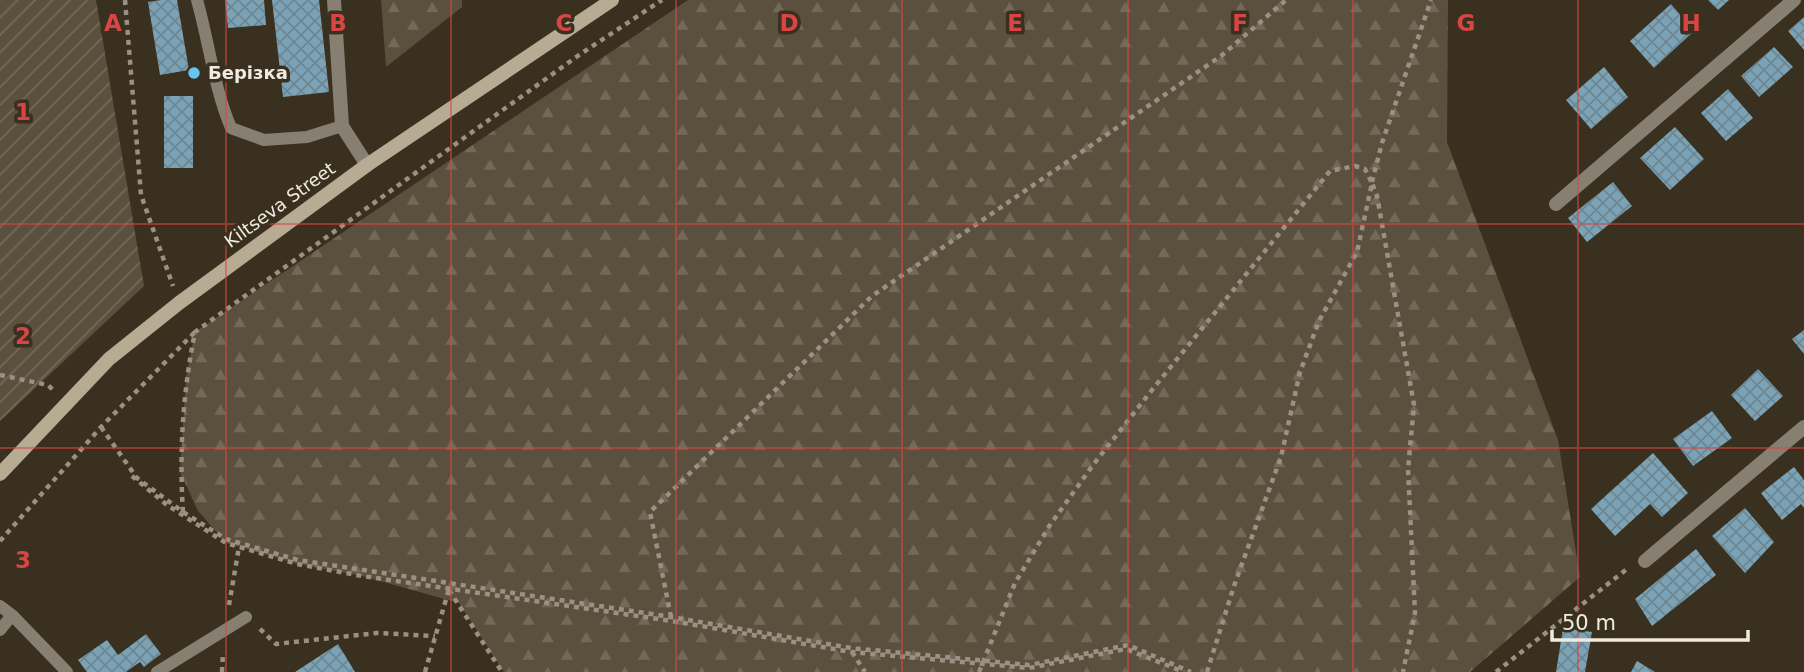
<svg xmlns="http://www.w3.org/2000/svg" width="1804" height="672" font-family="'DejaVu Sans',sans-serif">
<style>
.forest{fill:url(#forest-firs)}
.garden{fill:url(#garden-furrows)}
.building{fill:url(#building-cross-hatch)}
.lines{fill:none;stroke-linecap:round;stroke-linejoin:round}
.path{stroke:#999184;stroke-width:4.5;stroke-dasharray:5 5;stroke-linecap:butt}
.lane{stroke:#877f71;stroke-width:12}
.street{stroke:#877f71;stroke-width:14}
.secondary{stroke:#b7ab94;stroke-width:14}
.grid{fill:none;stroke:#da4543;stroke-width:2;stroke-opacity:0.55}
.poi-dot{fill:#66c4ef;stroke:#39301f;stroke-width:2.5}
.labels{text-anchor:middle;stroke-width:7;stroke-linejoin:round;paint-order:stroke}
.poi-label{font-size:18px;font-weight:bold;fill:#f0eadf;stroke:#39301f;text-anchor:start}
.street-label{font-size:18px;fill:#f0eadf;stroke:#39301f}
.grid-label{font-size:23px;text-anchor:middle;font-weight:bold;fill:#da4543;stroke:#39301f;stroke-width:7;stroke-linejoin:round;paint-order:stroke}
</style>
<defs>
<pattern id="forest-firs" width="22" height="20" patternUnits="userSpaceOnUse" patternTransform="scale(1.75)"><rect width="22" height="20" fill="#5b503d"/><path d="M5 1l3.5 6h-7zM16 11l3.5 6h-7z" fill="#736959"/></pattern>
<pattern id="garden-furrows" width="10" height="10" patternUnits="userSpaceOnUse" patternTransform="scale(1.75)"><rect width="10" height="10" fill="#5b503d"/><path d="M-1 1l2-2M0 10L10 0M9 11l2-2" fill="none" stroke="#736959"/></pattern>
<pattern id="building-cross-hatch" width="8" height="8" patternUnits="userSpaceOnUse" patternTransform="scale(1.75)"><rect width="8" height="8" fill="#7ba2b5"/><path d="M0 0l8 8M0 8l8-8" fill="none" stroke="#6c8693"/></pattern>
</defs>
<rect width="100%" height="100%" fill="#39301f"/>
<path class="forest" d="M381,0H462V7L386,67Z
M688,0H1448L1447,142L1558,440L1580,577L1470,672H504L459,603L362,576L297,564L226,543L198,511L180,472L186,377L195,332Z"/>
<path class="garden" d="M0,0H96L144,286L0,421Z"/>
<path class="building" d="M161,0H177L189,70L160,75L148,2Z
M225,0H264L266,25L228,28Z
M272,0H319L329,92L283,97Z
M1708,0H1729L1718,10Z
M1671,4L1694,31L1654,68L1630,41Z
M1804,17V50L1788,31Z
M1774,47L1793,67L1759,97L1741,76Z
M1604,67L1628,97L1591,129L1566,100Z
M1728,89L1753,118L1726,141L1701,113Z
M164,96H193V168H164Z
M1675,127L1704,159L1670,190L1640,158Z
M1613,182L1632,206L1587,242L1568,218Z
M1804,330V354L1792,339Z
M1758,369L1783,396L1755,421L1731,395Z
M1712,411L1732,438L1693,466L1673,439Z
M1653,453L1688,493L1662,517L1650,504L1615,536L1591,509Z
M1794,467L1804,480V508L1801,504L1782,520L1761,493Z
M1745,508L1774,542L1745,573L1712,536Z
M1696,549L1716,575L1652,626L1635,599Z
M1563,628L1592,632L1585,672H1556Z
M146,634L161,654L144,667L140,662L126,672H87L78,660L107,640L118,655Z
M338,644L355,672H295Z
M1637,661L1655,672H1631Z"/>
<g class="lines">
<path class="path" d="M125,0L141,195L173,286
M1372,182L1382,143L1431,0
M0,375L48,385L53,390
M101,427L137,478L183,512L226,539L298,560L671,617L851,648L1029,665L1128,645L1191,672
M132,476L167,505L226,543L297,564L362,576L672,621L851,652L1029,668L1126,649L1184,672
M183,512C179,451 183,391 195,332L579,55L662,0
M0,541L101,427L195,332
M449,590L502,672
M229,605L239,547
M671,617L650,512L872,296L1221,56L1286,0
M260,629L276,644L377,633L435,636
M852,652L865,672
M222,672L223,652
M425,672L449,589
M979,672L1015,583L1050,525L1093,465L1152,390L1330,171L1355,166L1365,169L1372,183
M1207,672L1234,586L1281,457L1300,372L1319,321L1357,252L1372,183L1377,196L1414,405L1408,469L1415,613L1403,672
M1496,672L1627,569"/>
<path class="lane" d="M197,0C209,42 214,88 231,128L264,140L307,137L342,126
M0,606L12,615L0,630
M12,615L67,672
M157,672L246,617"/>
<path class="street" d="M334,0L342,126L367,165
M1556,204L1794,0
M1645,561L1804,427"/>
<path class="secondary" d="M0,474L109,359L179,303L367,165L612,0"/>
</g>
<path class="grid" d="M226,0V672M451,0V672M676,0V672M902,0V672M1128,0V672M1353,0V672M1578,0V672M0,224H1804M0,448H1804"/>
<circle class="poi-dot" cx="194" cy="73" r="7"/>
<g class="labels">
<g class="poi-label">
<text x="208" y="79">Берізка</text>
</g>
<g class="street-label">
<text transform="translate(280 205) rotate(-36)" y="6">Kiltseva Street</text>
</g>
</g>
<g class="grid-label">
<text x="113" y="31">A</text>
<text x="338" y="31">B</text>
<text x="564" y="31">C</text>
<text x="789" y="31">D</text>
<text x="1015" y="31">E</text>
<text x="1240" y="31">F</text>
<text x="1466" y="31">G</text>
<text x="1691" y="31">H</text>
<text x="23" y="120">1</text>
<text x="23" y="344">2</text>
<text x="23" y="568">3</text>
</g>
<path d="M1552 630v10h196v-10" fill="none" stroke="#f0eadf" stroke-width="3.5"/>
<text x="1562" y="630" font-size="21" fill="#f0eadf" stroke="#39301f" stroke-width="5" paint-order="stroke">50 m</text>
</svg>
